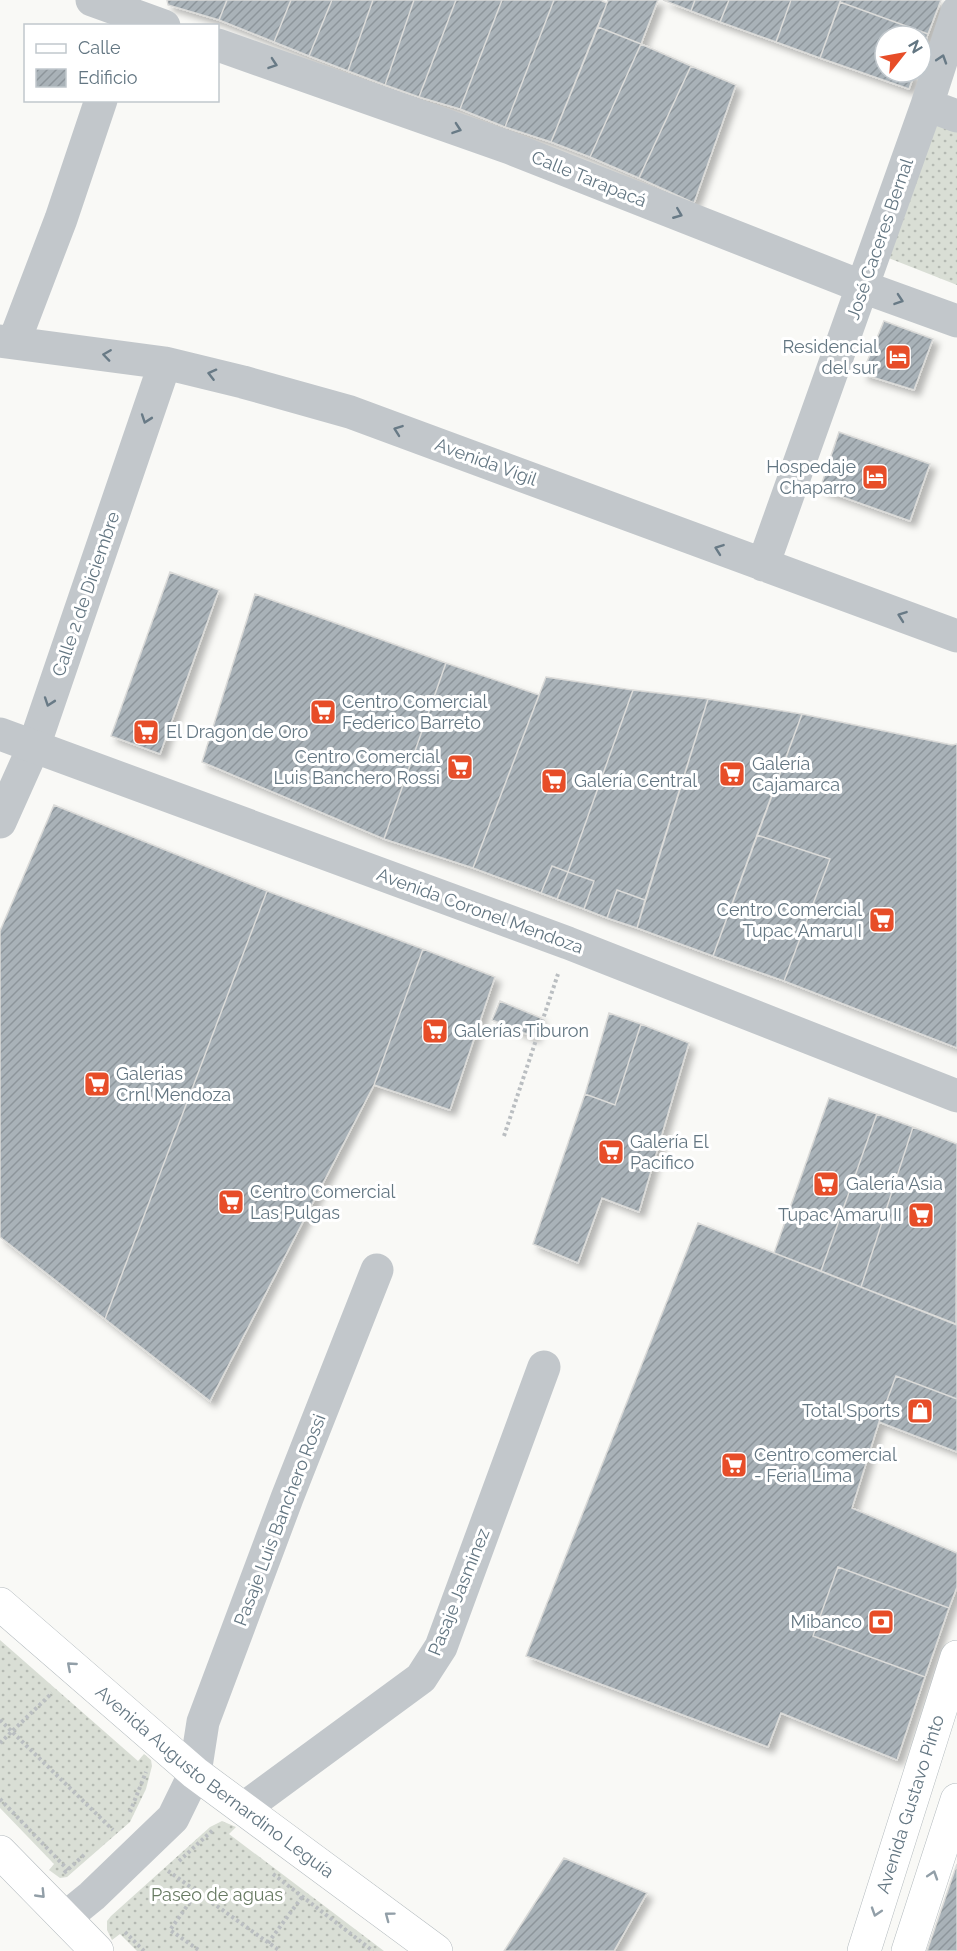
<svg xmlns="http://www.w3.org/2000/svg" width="957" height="1951" font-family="Raleway,sans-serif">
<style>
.grass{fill:url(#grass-dots)}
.building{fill:url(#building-hatch);stroke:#dbdbd9;stroke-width:1.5;filter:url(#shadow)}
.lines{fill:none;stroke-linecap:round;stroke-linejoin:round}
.secondary-casing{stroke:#b4bbbf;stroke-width:34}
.path{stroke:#babec1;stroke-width:4;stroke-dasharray:3 3;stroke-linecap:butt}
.minor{stroke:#c2c7cb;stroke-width:33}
.tertiary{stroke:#c2c7cb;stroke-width:33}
.secondary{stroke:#fff;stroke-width:33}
.oneway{stroke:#687a86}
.oneway2{stroke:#929fa8}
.labels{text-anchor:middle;stroke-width:6;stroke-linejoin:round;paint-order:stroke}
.street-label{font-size:18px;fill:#637682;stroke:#fff}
.poi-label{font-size:18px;fill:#637682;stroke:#fff;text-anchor:start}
.park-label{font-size:18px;fill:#677a62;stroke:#fff}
</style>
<defs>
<pattern id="grass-dots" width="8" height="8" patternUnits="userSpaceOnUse" patternTransform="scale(1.5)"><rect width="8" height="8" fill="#d9ded5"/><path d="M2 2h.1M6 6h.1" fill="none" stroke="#b4b9b2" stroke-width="1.8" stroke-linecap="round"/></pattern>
<pattern id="building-hatch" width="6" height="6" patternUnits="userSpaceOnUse" patternTransform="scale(1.5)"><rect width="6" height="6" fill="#a9b2b8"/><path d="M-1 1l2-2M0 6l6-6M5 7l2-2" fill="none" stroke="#8d959b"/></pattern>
<filter id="shadow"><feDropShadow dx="5.5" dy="5.5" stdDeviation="3" flood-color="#0004"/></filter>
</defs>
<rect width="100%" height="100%" fill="#f9f9f6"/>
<path class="grass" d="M935,122L957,130V285L886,257Z
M0,1640L138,1761L144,1754L151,1760L152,1766L146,1789L130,1822L67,1877L60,1878L49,1870L54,1864L0,1808Z
M222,1821L236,1827L229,1834L384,1951H137L120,1934L112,1940L107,1930V1921L111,1916L210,1827Z"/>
<path class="building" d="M167,0H227L219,20L168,5Z
M227,0H291L274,42L219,20Z
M291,0H332L309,56L274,42Z
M332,0H373L348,71L309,56Z
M373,0H414L385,85L348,71Z
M414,0H456L419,97L385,85Z
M456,0H502L460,109L419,97Z
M502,0H554L505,127L460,109Z
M554,0H600L607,3L551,142L505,127Z
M608,0H658L641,44L598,27Z
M663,0H695L691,11Z
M695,0H729L720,22L691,11Z
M729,0H791L776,42L720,22Z
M791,0H841L820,58L776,42Z
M841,0H941L928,34L840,2Z
M840,2L928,34L921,54V36H885V72H915L909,89L820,58Z
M598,27L641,44L590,157L551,142Z
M641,44L691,66L639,178L590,157Z
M691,66L736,85L694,203L639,178Z
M884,321L933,339L914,390L862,374Z
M839,432L930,464L910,521L820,489Z
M170,572L219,590L160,754L111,736Z
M255,594L446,663L384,839L202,762Z
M446,663L539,695L473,868L384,839Z
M546,677L633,690L568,872L552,866L541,893L473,868Z
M633,690L708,699L645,900L617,890L607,918L584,909L594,881L568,872Z
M708,699L802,714L713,956L637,928Z
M802,714L952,745L957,744V1048L784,981L830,859L757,835Z
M54,805L267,891L105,1319L0,1237V931Z
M757,835L830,859L784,981L713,956Z
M552,866L568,872L557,899L541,893Z
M568,872L594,881L584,909L557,899Z
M617,890L645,900L637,928L607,918Z
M267,891L423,949L374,1085L210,1401L105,1319Z
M423,949L495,977L450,1110L374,1085Z
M500,1001L541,1018L534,1037L492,1020Z
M609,1013L641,1024L615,1105L585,1094Z
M641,1024L689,1043L639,1212L602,1198L578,1263L533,1244L585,1094L615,1105Z
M829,1098L877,1114L821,1271L774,1253Z
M877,1114L913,1127L861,1287L821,1271Z
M913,1127L957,1144L956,1324L861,1287Z
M698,1223L957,1325V1399L896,1376L879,1422L852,1508L957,1553V1587L949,1608L838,1567L813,1636L925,1677L897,1760L781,1713L768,1747L526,1656Z
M896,1376L957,1399V1452L879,1422Z
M838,1567L949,1608L925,1677L813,1636Z
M564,1858L647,1893L614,1951H504Z
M957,1864V1951H927Z"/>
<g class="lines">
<defs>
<g id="secondary">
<path id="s1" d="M0,1604L195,1773L436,1951"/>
<path d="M0,1852L97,1951"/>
<path id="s2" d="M864,1951L957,1657"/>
<path d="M908,1951L957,1800"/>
</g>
</defs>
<use href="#secondary" class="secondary-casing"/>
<path class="path" d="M504,1136L558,974
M0,1720L113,1830
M0,1743L52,1693
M0,1799L68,1870
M130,1812L146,1772
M179,1861L214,1829
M168,1871L280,1951
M64,1873L85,1854
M273,1874L373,1951
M197,1892L170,1930L200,1951
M125,1932L144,1951
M268,1943L302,1897"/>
<path class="minor" d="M92,0L164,26
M218,45L510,148L863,287L957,321
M927,105L957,116
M0,341L165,363L243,382L350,412L957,636
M14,342L61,219L101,100
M763,565L927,105L957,12
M0,822L34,746L165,363
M244,1808L421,1678L441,1647L544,1367
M65,1918L92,1896L173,1818L195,1773L203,1722L287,1498L377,1270"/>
<path class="tertiary" d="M0,734L568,943L957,1096"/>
<use href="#secondary" class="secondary"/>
</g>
<defs><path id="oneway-chevron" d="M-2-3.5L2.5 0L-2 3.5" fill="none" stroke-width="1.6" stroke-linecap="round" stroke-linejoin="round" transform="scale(1.5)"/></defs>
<g class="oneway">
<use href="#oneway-chevron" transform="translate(942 59) rotate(-72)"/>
<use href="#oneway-chevron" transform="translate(273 64) rotate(19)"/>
<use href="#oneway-chevron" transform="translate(457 129) rotate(19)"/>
<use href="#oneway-chevron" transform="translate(678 214) rotate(22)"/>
<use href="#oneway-chevron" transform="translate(899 300) rotate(19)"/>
<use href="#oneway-chevron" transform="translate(107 355) rotate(-172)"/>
<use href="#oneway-chevron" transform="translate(212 374) rotate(-166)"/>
<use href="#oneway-chevron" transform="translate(146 419) rotate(109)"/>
<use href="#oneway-chevron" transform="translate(398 430) rotate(-160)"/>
<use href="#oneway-chevron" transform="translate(719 549) rotate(-160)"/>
<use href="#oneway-chevron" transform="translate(902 616) rotate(-160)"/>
<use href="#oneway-chevron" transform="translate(49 702) rotate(109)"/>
</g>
<g class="oneway2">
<use href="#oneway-chevron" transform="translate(71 1666) rotate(-139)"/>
<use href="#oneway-chevron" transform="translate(933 1875) rotate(-72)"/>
<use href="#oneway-chevron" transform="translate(41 1894) rotate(46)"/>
<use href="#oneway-chevron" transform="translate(876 1912) rotate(108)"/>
<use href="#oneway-chevron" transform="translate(389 1916) rotate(-143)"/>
</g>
<defs>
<symbol id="hotel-square" viewBox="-11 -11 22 22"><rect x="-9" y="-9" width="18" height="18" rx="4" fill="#e74d28" stroke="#fff"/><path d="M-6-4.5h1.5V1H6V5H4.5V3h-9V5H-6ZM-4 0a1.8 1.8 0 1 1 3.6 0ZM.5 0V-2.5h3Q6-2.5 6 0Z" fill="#fff"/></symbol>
<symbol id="supermarket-square" viewBox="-11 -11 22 22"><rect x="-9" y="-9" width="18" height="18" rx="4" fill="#e74d28" stroke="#fff"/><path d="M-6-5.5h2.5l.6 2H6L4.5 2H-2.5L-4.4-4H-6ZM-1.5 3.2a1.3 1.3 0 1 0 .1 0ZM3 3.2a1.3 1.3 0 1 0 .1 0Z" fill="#fff"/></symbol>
<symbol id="shop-square" viewBox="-11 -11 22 22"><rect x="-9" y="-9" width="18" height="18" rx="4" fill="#e74d28" stroke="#fff"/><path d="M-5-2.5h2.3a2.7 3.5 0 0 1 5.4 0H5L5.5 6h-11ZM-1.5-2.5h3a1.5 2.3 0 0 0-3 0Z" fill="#fff"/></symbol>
<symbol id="bank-square" viewBox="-11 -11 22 22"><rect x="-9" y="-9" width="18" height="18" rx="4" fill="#e74d28" stroke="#fff"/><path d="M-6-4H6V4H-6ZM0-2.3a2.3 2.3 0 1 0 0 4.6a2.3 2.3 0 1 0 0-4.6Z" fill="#fff"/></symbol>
</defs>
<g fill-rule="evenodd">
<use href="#hotel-square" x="883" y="342" width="30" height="30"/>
<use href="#hotel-square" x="860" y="462" width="30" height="30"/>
<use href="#supermarket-square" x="308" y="697" width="30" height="30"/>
<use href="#supermarket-square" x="131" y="717" width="30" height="30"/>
<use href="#supermarket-square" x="445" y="752" width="30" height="30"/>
<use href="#supermarket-square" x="717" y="759" width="30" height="30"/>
<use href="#supermarket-square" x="539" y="766" width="30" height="30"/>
<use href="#supermarket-square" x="867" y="905" width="30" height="30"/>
<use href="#supermarket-square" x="420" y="1016" width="30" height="30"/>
<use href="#supermarket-square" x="82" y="1069" width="30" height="30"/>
<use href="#supermarket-square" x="596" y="1137" width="30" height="30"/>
<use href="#supermarket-square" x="811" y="1169" width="30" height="30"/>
<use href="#supermarket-square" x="216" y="1187" width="30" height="30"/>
<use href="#supermarket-square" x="906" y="1200" width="30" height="30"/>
<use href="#shop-square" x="905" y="1396" width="30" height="30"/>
<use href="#supermarket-square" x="719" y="1450" width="30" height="30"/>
<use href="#bank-square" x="866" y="1607" width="30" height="30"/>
</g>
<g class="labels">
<g class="street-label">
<text transform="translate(589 179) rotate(22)" y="6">Calle Tarapacá</text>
<text transform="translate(880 239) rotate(-71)" y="6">José Caceres Bernal</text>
<text transform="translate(486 462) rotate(20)" y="6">Avenida Vigil</text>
<text transform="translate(86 594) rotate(-71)" y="6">Calle 2 de Diciembre</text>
<text transform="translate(480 911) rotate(20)" y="6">Avenida Coronel Mendoza</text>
<text transform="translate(280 1520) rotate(-69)" y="6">Pasaje Luis Banchero Rossi</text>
<text transform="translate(459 1592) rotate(-68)" y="6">Pasaje Jasminez</text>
<text dy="6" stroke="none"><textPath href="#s1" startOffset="279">Avenida Augusto Bernardino Leguía</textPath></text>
<text dy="6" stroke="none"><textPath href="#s2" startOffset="154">Avenida Gustavo Pinto</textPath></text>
</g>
<g class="poi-label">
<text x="878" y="353" text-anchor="end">Residencial<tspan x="878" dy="21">del sur</tspan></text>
<text x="856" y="473" text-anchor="end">Hospedaje<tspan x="856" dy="21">Chaparro</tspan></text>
<text x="342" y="708">Centro Comercial<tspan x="342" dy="21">Federico Barreto</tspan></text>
<text x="166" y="738">El Dragon de Oro</text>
<text x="440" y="763" text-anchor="end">Centro Comercial<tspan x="440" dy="21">Luis Banchero Rossi</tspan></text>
<text x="752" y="770">Galería<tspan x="752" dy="21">Cajamarca</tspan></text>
<text x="574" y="787">Galería Central</text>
<text x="862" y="916" text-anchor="end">Centro Comercial<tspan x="862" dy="21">Tupac Amaru I</tspan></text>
<text x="454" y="1037">Galerías Tiburon</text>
<text x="116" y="1080">Galerias<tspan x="116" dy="21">Crnl Mendoza</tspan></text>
<text x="630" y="1148">Galería El<tspan x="630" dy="21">Pacifico</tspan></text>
<text x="846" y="1190">Galería Asia</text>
<text x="250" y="1198">Centro Comercial<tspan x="250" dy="21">Las Pulgas</tspan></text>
<text x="902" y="1221" text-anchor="end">Tupac Amaru II</text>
<text x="900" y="1417" text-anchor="end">Total Sports</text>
<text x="754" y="1461">Centro comercial<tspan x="754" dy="21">- Feria Lima</tspan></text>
<text x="862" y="1628" text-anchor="end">Mibanco</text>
</g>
<g class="park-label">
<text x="217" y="1901">Paseo de aguas</text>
</g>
</g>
<rect x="24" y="24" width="195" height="78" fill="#ffffff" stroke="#c1c8cd" stroke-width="1.5"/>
<rect x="36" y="44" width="30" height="9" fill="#ffffff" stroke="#c1c8cd" stroke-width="1.5"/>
<text x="78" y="54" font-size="18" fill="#637682">Calle</text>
<rect x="36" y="69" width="30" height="18" fill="url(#building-hatch)" stroke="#c1c8cd" stroke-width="1.5"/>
<text x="78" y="84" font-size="18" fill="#637682">Edificio</text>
<g transform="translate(903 54) rotate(59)"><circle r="28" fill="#ffffff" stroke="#c1c8cd" stroke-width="1.5"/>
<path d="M0-4.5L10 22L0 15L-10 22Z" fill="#e74d28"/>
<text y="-9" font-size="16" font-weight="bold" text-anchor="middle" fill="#637682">N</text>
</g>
</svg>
